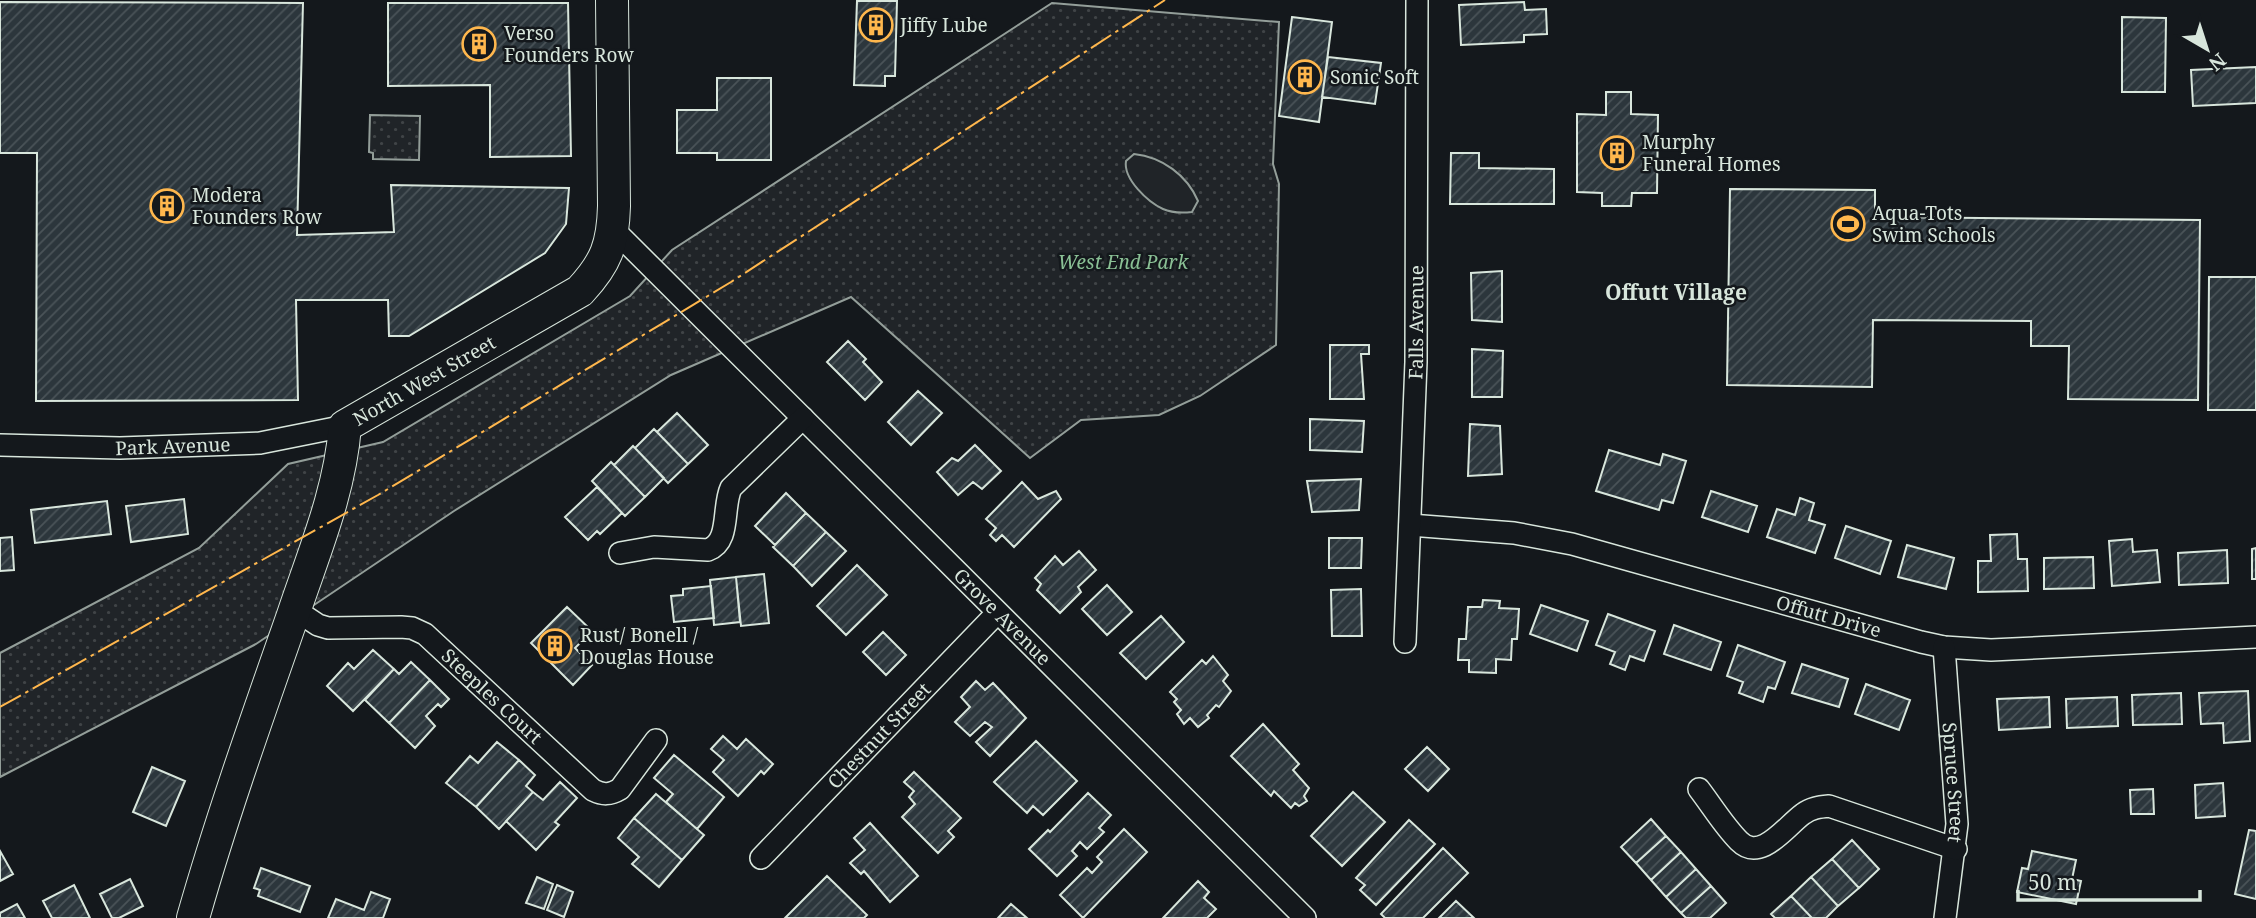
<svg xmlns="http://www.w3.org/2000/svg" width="2256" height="918" font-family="'Noto Serif',serif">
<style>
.green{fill:url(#green-dots);stroke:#939e99;stroke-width:2}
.pitch{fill:#202428;stroke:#939e99;stroke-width:2}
.building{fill:url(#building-hatch);stroke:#d8e6dc;stroke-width:2}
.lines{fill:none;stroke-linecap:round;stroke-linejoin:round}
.street-casing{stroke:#d8e6dc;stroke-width:24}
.secondary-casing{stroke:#d8e6dc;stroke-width:34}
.street{stroke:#14181c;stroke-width:21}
.secondary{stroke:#14181c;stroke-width:32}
.power{stroke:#ffb74d;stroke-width:2;stroke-dasharray:24 5 3.5 5;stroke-linecap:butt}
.labels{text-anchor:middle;stroke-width:5;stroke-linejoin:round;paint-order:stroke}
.poi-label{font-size:19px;fill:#d8e6dc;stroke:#14181c;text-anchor:start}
.park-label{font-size:19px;font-style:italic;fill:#8ac095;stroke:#14181c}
.street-label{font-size:19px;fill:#d8e6dc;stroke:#14181c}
.neighbourhood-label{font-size:21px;font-weight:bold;fill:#d8e6dc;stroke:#14181c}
</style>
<defs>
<pattern id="green-dots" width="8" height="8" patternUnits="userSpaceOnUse" patternTransform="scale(1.75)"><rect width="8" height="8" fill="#202428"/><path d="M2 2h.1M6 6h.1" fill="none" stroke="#404447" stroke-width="1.8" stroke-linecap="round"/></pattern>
<pattern id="building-hatch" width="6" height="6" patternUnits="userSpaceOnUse" patternTransform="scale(1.75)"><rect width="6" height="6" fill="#2c363c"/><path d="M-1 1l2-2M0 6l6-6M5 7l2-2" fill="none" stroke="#4a5358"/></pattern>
</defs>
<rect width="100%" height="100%" fill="#14181c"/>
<path class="green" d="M1052,3L1279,22L1273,164L1279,184L1276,345L1200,396L1159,415L1081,420L1030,458L851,297L671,375L454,511L256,644L0,777V653L199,548L288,464L383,442L630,296L672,250Z
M370,115L420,116L419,160L373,159V153L369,152Z"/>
<path class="pitch" d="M1134,154C1162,157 1187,175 1198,201L1192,212C1183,213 1172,213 1163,209C1148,202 1123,179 1126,161Z"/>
<path class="building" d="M857,1H897L895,76H885V86L854,85Z
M0,2L303,3L297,235L394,232L391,185L569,188L566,224L545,253L409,336H389L388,300H296L298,400L36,401L37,153H0Z
M1524,2L1525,10L1546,9L1547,34L1524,35V42L1461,45L1459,5Z
M388,3H568L571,156L490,157V85L388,86Z
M1292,17L1332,22L1319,122L1279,116Z
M2122,17L2166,18L2165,92H2122Z
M1328,57L1381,63L1375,104L1322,97Z
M2256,67V103L2193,106L2191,70Z
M717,78H771V160H717V153H677V110H717Z
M1606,92H1631V114L1658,115L1657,193H1632L1631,206H1602V193L1577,192V114L1606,115Z
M1451,153H1479V168L1554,169V204H1450Z
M1730,189L1875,190V217L2200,220L2198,400L2068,399L2069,346H2031V321L1873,320L1872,387L1727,385Z
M1502,271V322L1472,320L1471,273Z
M2209,277H2256V410H2208Z
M848,341L866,359L863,362L882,382L865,400L827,362Z
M1330,345H1369V354H1361L1364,399H1330Z
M1472,349L1503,351L1502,397H1472Z
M918,391L942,413L911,445L888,422Z
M677,413L708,445L688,464L657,432Z
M1310,419L1364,421L1362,452L1310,450Z
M1470,424L1500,426L1502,474L1468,476Z
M654,429L688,464L668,483L635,448Z
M975,445L1001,471L982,489L973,482L958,495L937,472L952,458L958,461Z
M633,446L664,478L645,497L614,465Z
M1609,450L1660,465L1663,454L1686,461L1673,503L1662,500L1659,510L1596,491Z
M611,462L645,497L625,516L592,481Z
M1361,479L1359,510L1312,512L1307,481Z
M1022,482L1038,499L1056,491L1061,499L1014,547L1002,535L996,541L990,535L996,528L986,519Z
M597,487L622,513L600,534L597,531L588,540L565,517Z
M1711,491L1757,506L1748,532L1702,517Z
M786,493L806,513L775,545L755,526Z
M1800,498L1814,503L1809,520L1825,525L1815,553L1767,537L1777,509L1795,515Z
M184,499L188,534L131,542L126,506Z
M107,501L111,534L35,543L31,510Z
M806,513L826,532L793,566L773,547Z
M1846,526L1891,541L1880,574L1835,558Z
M826,532L846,551L812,586L793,566Z
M2017,534L2018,559H2027L2028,591L1978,592V561H1991L1990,535Z
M12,537L14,570L0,571V538Z
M1329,538H1362L1361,568H1329Z
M2132,539L2133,552L2157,550L2160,582L2112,586L2109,541Z
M1907,545L1954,558L1946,589L1898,577Z
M2256,548V579H2252V549Z
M2227,550L2228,583L2179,585L2178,553Z
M1079,551L1096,570L1078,587L1081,592L1060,613L1037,590L1041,584L1035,578L1055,556L1063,565Z
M2093,557L2094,588L2044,589V558Z
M857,565L887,595L846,635L817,606Z
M764,574L769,623L741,626L736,577Z
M736,577L740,622L714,625L710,580Z
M1107,585L1132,612L1107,635L1082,609Z
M711,586L714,618L674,622L671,596L683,595V589Z
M1361,589L1362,636H1332L1331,590Z
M1483,600L1500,601L1499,608L1519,609L1517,639H1512L1511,660L1496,659V673L1469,672V660H1458L1459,639H1466L1468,607H1482Z
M1541,605L1588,621L1577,651L1530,634Z
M567,607L592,631L575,648L592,665L573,685L531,643Z
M1608,614L1655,631L1644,661L1630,656L1625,670L1610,664L1615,652L1596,645Z
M1161,616L1184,642L1146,679L1120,653Z
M1674,625L1721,642L1711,670L1664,654Z
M883,632L906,655L886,675L863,652Z
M1738,645L1785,662L1775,689L1768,687L1763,702L1739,693L1743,682L1727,676Z
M373,650L394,669L353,711L327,686L348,663L354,669Z
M1213,656L1228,675L1223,681L1231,691L1219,707L1216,705L1207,715L1209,718L1198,727L1190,718L1184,724L1177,714L1181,710L1174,702L1177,699L1170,692L1202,660L1206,664Z
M411,662L430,680L389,723L365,700L394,669L399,674Z
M1802,664L1848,679L1839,707L1792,693Z
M430,680L449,699L441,707L438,704L426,716L435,726L415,748L389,723Z
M976,681L985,690L993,683L1026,718L990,756L976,742L992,727L985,722L970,736L955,722L970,707L961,697Z
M1866,684L1910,700L1899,730L1855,714Z
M2248,691L2250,741L2224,743L2223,723L2201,724L2199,693Z
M2181,693L2182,724L2133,725L2132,695Z
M2049,697L2050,727L1999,730L1997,699Z
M2117,697L2118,726L2067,728L2066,699Z
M1263,724L1299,764L1293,770L1309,788L1304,796L1307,801L1299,806L1295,803L1291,808L1274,791L1271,796L1231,756Z
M723,736L737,749L746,739L773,764L764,774L761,771L738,796L713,772L724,760L711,749Z
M1036,741L1077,781L1043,815L1033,806L1027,813L994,782Z
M497,742L519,760L476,807L446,783L470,756L478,763Z
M1427,747L1449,769L1428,791L1405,769Z
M674,755L724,797L697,829L666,802L673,794L654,778Z
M519,760L535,775L526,786L533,792L499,829L476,807Z
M152,767L185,781L166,826L133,812Z
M914,772L961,818L948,831L954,837L938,853L902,817L915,804L909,797L914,791L904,782Z
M560,782L577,798L555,822L559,825L536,850L506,821L533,792L543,800Z
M2223,783L2225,816L2196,818L2195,785Z
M2153,789L2154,814H2131L2130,790Z
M1353,792L1385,822L1342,866L1311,836Z
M1088,793L1111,815L1099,828L1104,832L1087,849L1080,842L1072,851L1077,856L1057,876L1029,849L1048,830L1050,832Z
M656,794L704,835L682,860L634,818Z
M634,818L682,860L659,887L632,864L639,857L618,838Z
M1651,819L1666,836L1636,863L1621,847Z
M1409,820L1435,844L1376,905L1360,890L1365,885L1356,878Z
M870,823L918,876L890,902L864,871L861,874L850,863L865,850L854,838Z
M1124,829L1147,852L1083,918L1060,895L1087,868L1092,873L1102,862L1097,857Z
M2249,830L2256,831V899L2235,894Z
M1666,836L1681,852L1651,880L1636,863Z
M1852,840L1879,869L1859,888L1832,859Z
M1443,848L1468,873L1423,918H1385L1381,914Z
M0,851L13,874L0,881Z
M2032,851L2076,860L2072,879L2081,881L2076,904L2017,892L2022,868L2028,869Z
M1681,852L1696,869L1666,897L1651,880Z
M1832,859L1859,888L1838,906L1811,877Z
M261,868L310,886L300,912L258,896L260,890L254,888Z
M1696,869L1711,886L1681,913L1666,897Z
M827,876L867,915L864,918H785Z
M537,877L553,884L544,909L526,903Z
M1811,877L1838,906L1826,918H1812L1791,896Z
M130,879L143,906L119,918H112L100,894Z
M1198,881L1209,892L1204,898L1216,909L1207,918H1163Z
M74,885L90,918H52L43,901Z
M557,885L573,892L564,917L547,910Z
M1711,886L1726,903L1710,918H1686L1681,913Z
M371,892L390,899L383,918H328L336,899L364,910Z
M1791,896L1812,918H1775L1771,914Z
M1456,901L1474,918H1439Z
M17,904L25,918H0V913Z
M1011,904L1027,918H998Z"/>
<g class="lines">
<defs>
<g id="street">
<path id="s1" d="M614,230L1305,918"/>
<path id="s2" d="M0,445L120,448L260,443L345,426"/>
<path id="s3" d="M1410,525L1514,533L1572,544L1921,642L1944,647L1991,650L2256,637"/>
<path d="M620,553L654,547L708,550C731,542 722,507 731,488L803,418"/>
<path id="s4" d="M294,609L318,625L328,628L401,627L412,628L425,634L593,790C603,795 610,795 620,789L656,740"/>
<path id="s5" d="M1405,642L1416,362L1417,0"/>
<path id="s6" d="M1944,647L1957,824L1945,918"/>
<path d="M1699,789C1712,806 1724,826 1739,841C1761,863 1786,826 1803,814C1811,808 1819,807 1829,806L1956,849"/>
<path id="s7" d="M761,858L997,613"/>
</g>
<g id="secondary">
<path id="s8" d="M193,918C222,816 258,715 293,615C314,552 340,492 345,426L580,291C606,263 613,245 614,206L612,0"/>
</g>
</defs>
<use href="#street" class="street-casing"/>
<use href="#secondary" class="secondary-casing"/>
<use href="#street" class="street"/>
<use href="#secondary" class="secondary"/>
<path class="power" d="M0,707L378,495L731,282L1165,0"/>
</g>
<defs>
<symbol id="building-ring" viewBox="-11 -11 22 22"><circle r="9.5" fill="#14181c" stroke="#ffb74d" stroke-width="1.5"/><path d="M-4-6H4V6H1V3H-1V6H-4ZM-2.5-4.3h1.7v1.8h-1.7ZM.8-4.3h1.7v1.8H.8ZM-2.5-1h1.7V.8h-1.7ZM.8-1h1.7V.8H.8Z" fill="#ffb74d"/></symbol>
<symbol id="stadium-ring" viewBox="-11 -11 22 22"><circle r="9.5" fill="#14181c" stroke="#ffb74d" stroke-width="1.5"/><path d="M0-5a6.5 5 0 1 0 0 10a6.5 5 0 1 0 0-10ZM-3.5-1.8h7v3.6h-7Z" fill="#ffb74d"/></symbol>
</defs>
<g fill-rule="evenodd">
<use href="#building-ring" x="857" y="6" width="38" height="38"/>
<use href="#building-ring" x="460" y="25" width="38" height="38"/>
<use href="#building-ring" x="1286" y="58" width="38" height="38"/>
<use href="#building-ring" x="1598" y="134" width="38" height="38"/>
<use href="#building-ring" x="148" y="187" width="38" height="38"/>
<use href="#stadium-ring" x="1829" y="205" width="38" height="38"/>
<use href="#building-ring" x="536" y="627" width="38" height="38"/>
</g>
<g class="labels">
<g class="poi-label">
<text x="900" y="32">Jiffy Lube</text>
<text x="504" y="40">Verso<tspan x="504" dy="22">Founders Row</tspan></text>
<text x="1330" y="84">Sonic Soft</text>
<text x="1642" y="149">Murphy<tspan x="1642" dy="22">Funeral Homes</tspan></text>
<text x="192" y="202">Modera<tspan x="192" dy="22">Founders Row</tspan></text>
<text x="1872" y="220">Aqua-Tots<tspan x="1872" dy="22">Swim Schools</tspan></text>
<text x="580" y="642">Rust/ Bonell /<tspan x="580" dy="22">Douglas House</tspan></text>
</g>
<g class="park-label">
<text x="1123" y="269">West End Park</text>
</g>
<g class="street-label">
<text dy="7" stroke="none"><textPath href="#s5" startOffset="320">Falls Avenue</textPath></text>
<text dy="7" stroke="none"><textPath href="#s8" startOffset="607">North West Street</textPath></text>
<text dy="7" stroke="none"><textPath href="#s2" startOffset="173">Park Avenue</textPath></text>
<text dy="7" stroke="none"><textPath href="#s1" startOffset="548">Grove Avenue</textPath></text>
<text dy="7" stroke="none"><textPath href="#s3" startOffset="430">Offutt Drive</textPath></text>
<text dy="7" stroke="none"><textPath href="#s4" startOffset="229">Steeples Court</textPath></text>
<text dy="7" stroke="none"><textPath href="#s7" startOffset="170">Chestnut Street</textPath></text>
<text dy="7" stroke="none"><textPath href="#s6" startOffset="136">Spruce Street</textPath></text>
</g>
<g class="neighbourhood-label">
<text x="1676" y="300">Offutt Village</text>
</g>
</g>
<g transform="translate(2207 49) rotate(141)" stroke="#14181c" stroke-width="5" paint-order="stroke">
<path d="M0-5L12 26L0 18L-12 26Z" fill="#d8e6dc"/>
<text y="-10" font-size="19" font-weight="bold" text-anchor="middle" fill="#d8e6dc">N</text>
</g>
<path d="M2018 890v10h182v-10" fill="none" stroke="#d8e6dc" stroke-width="3.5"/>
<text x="2028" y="890" font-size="21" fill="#d8e6dc" stroke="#14181c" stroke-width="5" paint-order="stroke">50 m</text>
</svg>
